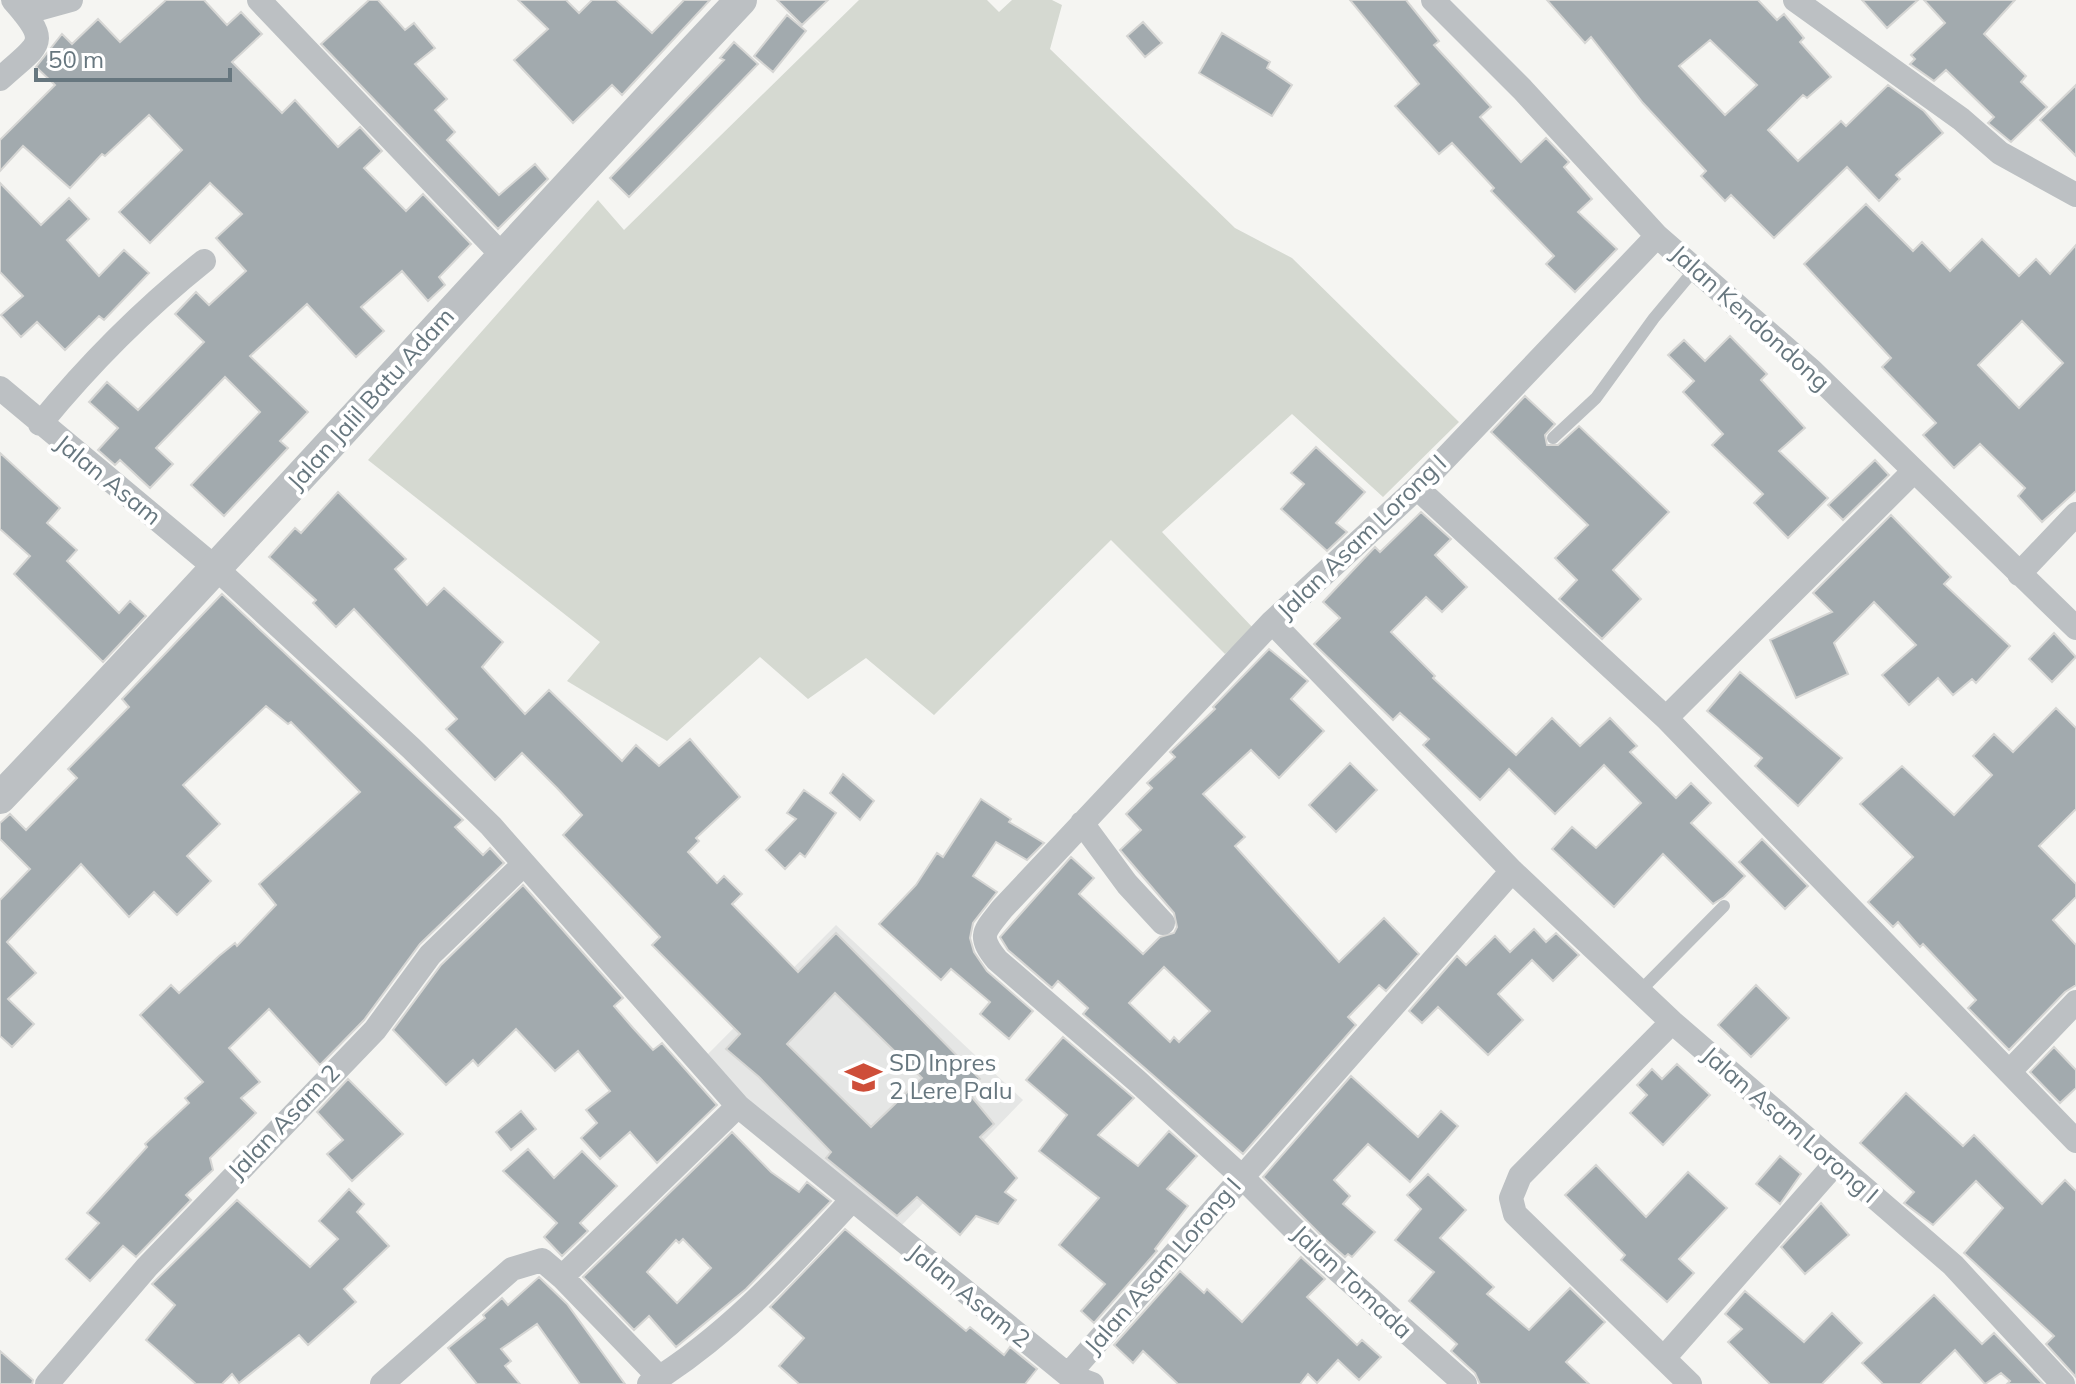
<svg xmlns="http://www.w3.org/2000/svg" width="2076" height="1384" font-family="Mulish,sans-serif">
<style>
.built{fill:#e5e6e5}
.green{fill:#d5d9d1}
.building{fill:#a2aaae;stroke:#d6d6d4;stroke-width:2;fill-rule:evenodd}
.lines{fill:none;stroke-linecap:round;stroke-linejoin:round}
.service{stroke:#bcc0c3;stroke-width:12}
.minor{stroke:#bcc0c3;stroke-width:24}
.tertiary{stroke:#bcc0c3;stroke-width:32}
.labels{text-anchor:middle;stroke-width:8;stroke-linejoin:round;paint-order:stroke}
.street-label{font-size:24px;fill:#67777f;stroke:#fff}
.poi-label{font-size:24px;fill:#67777f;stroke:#fff;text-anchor:start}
</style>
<rect width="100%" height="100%" fill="#f5f5f2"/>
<path class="built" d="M836,925L1023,1100L899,1228L747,1099L706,1056Z"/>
<path class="green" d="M859,0H987L999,12L1012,0H1052L1062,5L1050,49L1235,228L1292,258L1459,422L1383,497L1292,414L1162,532L1254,629L1225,654L1111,540L934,715L866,658L808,699L760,657L667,741L567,681L600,642L368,460L598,200L624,230Z"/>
<path class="building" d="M166,0H204L227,25L241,12L262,34L232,62L282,113L295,100L338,147L360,127L382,151L364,168L406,211L423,194L471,244L439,277L445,285L428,301L402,271L361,307L384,331L356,357L307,304L250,356L308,412L280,441L288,448L224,516L191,485L260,412L225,377L156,448L173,464L150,488L120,460L115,465L98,450L118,428L89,402L107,382L138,410L204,342L175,314L196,292L209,305L246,271L216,238L242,214L210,183L150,243L119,212L182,150L149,115L105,156L102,154L70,188L23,146L0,171V140L55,85L36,67L62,34L72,44L98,19L120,42Z
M369,0H378L405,30L414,23L435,48L415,64L447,99L435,110L455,132L447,140L499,195L535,164L548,179L498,229L321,44Z
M518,0H566L579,13L592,0H616L652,33L684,0H710L622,95L612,85L573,123L514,60L548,29Z
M777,0H828L802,25Z
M1350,0H1406L1439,41L1434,45L1491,107L1480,117L1521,162L1546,138L1569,162L1564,167L1592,199L1578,212L1617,249L1575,292L1546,264L1554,256L1491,191L1494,188L1452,143L1439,154L1395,106L1419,84Z
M1547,0H1758L1777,20L1784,14L1804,38L1800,42L1831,77L1807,98L1803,95L1768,130L1798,161L1841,121L1846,126L1888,85L1924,111L1943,133L1896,175L1900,179L1879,201L1847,167L1774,238L1731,195L1725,201L1701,176L1706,171L1643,103L1591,37L1585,43ZM1710,40L1757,85L1725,115L1679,66Z
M1862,0H1918L1887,28Z
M1924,0H2015L1984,34L2026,76L2021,82L2047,107L2011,142L1988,123L1994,117L1946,70L1934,81L1910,64L1915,59L1911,55L1945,23Z
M787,15L806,31L773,72L754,56Z
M1143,22L1162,43L1145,57L1127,36Z
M1222,33L1270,62L1267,68L1292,85L1272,116L1199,73Z
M734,42L758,64L629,197L610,178L724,60L720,58Z
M2076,85V156L2040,120Z
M0,183L41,225L69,198L89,219L67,240L99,276L124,250L149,273L104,320L99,316L65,350L37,322L21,337L1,315L23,296L0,272Z
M1866,204L1913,251L1922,242L1950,271L1982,239L2019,276L2036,259L2050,274L2076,245V491L2042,522L2018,496L2025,488L1980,444L1954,468L1923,435L1936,423L1882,367L1891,358L1804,264ZM2022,321L2063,363L2019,408L1978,365Z
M1730,336L1767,374L1761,380L1805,428L1779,451L1828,498L1788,538L1754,503L1763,494L1712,445L1723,434L1683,392L1694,381L1668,355L1684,340L1705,361Z
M1525,396L1555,424L1545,435L1547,445H1558L1579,426L1669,512L1613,570L1641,599L1602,639L1559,599L1577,580L1555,558L1588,525L1491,432Z
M1316,447L1365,492L1336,523L1347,532L1327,551L1281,509L1304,484L1291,473Z
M0,453L60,508L47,523L77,550L67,561L119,613L130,601L146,616L103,662L14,574L30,556L0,529Z
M1875,460L1889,475L1843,520L1828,505Z
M338,492L406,559L395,569L427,605L444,588L503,642L482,667L525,714L549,690L622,761L636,745L659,766L690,739L740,797L696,838L699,841L688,852L717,883L724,876L742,894L732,904L798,972L836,933L980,1079L966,1090L994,1124L980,1137L1017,1178L1005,1192L1016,1200L998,1224L976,1216L960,1235L917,1197L897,1216L826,1158L831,1152L759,1077L726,1049L740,1034L652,945L660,937L563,835L582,815L557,788L522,753L495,780L446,729L457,719L354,609L336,627L313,603L316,600L269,557L295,528L301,533ZM835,993L922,1078L871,1127L787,1044Z
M1421,512L1451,539L1435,555L1467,587L1442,612L1426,597L1391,632L1435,676L1433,678L1516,755L1552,718L1580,746L1610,718L1637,746L1630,752L1676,798L1691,783L1711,803L1691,823L1745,876L1724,897L1713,904L1663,854L1614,907L1552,849L1572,827L1596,848L1641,803L1604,765L1555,814L1509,769L1480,800L1423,745L1429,739L1400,713L1393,720L1314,644L1340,618L1323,602L1375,547L1380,552Z
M1891,515L1951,577L1944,584L2010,646L1976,683L1972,679L1953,695L1938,678L1909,705L1882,675L1916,645L1874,602L1834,643L1848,674L1796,698L1770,640L1832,612L1813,593Z
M222,594L463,820L455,827L483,855L490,848L504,863L420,944L364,1020L320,1065L269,1009L229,1048L260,1082L241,1098L256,1113L210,1158L213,1170L186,1195L191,1200L136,1257L123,1246L90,1281L66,1259L99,1223L87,1213L147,1147L145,1144L189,1103L185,1098L203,1082L140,1015L171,985L179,993L219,956L235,943L237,946L276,905L259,884L360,792L291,722L288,724L266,706L183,785L220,824L187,856L211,881L177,915L154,892L129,917L81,864L7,942L36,973L8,999L34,1024L12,1047L0,1036V900L30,869L0,839V823L10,814L26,830L77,778L68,769L129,707L122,699Z
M2054,633L2076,657L2052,682L2029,659Z
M1269,649L1308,681L1291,699L1324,731L1279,778L1251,750L1203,794L1245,837L1235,846L1339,962L1384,918L1419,954L1386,991L1379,985L1348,1017L1356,1025L1243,1154L1083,1014L1088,1008L1058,981L1052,988L1008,950L1000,937L1071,857L1094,878L1079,894L1143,954L1160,937L1174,933L1177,927L1174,913L1120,850L1141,830L1126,814L1152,788L1147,783L1175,757L1170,752L1215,709L1213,707ZM1164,967L1210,1011L1179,1042L1174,1037L1170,1042L1129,1003Z
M1740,672L1842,758L1798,806L1755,766L1762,758L1707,711Z
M2056,708L2076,728V809L2039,846L2076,884V897L2053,920L2076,945V985L2065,992L2009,1050L1968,1008L1976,1000L1923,944L1920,947L1898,922L1893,927L1868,902L1913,857L1860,804L1902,766L1954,815L1992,775L1973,756L1994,734L2013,752Z
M1350,763L1377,790L1336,832L1309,805Z
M843,774L874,801L860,820L830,793Z
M804,790L836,813L805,857L800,853L785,869L766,850L796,819L787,813Z
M981,799L1011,819L1009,822L1044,843L1027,860L996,842L973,876L997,892L973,923L970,938L974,952L987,971L1033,1011L1009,1039L980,1014L990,1002L951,969L941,980L879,924L916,885L937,853L943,857Z
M1762,839L1808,886L1785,909L1739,862Z
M523,885L623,998L614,1006L633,1028L653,1050L662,1043L717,1105L657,1163L630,1132L600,1159L581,1138L597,1123L586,1110L610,1091L578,1051L555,1071L516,1029L478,1066L473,1060L446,1085L393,1030L441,965Z
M1534,929L1546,942L1556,933L1579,955L1553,981L1532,960L1498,994L1523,1020L1488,1055L1438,1007L1422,1023L1409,1011L1457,956L1466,965L1495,936L1510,952Z
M1756,985L1789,1018L1751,1057L1718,1025Z
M1063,1037L1134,1098L1098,1135L1138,1166L1169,1131L1197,1156L1167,1189L1188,1206L1155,1249L1157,1251L1094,1323L1081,1311L1105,1284L1059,1245L1099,1198L1039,1151L1067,1115L1026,1080Z
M2054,1047L2076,1070V1088L2060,1103L2030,1072Z
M1677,1064L1710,1095L1663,1145L1630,1113L1647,1095L1637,1085L1652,1069L1662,1079Z
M1351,1076L1418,1137L1441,1111L1458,1126L1410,1182L1368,1144L1334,1180L1350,1196L1343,1204L1375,1232L1352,1257L1348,1254L1345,1257L1325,1239L1263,1177Z
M348,1079L403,1134L352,1181L327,1154L343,1140L317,1112Z
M1906,1093L1963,1146L1974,1135L2042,1204L2065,1180L2076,1191V1377L2046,1344L2054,1336L1964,1253L2003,1208L1976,1181L1933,1225L1904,1203L1914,1192L1860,1143Z
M521,1111L536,1129L511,1150L496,1132Z
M732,1132L771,1172L799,1192L807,1182L831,1201L746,1289L676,1347L649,1316L634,1330L583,1277ZM683,1239L711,1268L677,1303L647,1272L676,1240L679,1243Z
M528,1149L554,1178L582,1151L617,1186L580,1223L588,1231L562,1256L544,1237L557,1223L503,1171Z
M1780,1156L1801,1174L1780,1204L1756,1184Z
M1596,1165L1646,1217L1688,1172L1727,1208L1679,1259L1694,1273L1667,1302L1621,1260L1625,1255L1565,1195Z
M1428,1174L1466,1210L1440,1238L1494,1287L1487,1294L1529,1330L1570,1288L1605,1322L1566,1362L1589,1384H1480L1475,1373L1451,1351L1457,1344L1409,1301L1434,1272L1395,1240L1421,1209L1407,1195Z
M349,1189L364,1204L357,1212L389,1246L344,1289L356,1302L308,1345L299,1335L239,1383L232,1374L222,1384H196L146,1340L175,1305L152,1284L237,1200L310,1267L338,1239L319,1221Z
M1821,1203L1849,1235L1805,1274L1781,1247Z
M845,1229L966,1331L970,1327L1004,1355L1010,1347L1037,1369L1025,1384H799L779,1366L804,1338L770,1307Z
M1301,1257L1325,1279L1307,1297L1357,1345L1362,1340L1381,1357L1359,1380L1338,1360L1317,1383L1308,1374L1300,1384H1178L1143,1351L1133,1363L1114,1345L1180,1271L1204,1293L1207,1289L1242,1322Z
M539,1277L567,1304L625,1384H580L537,1324L501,1349L511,1361L505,1366L520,1384H477L448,1348L485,1318L483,1315L502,1298L508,1305Z
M1745,1291L1804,1342L1832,1313L1862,1343L1822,1384H1770L1728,1342L1742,1329L1725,1314Z
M1934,1295L1982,1344L1994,1333L2043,1384H2007L2010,1381L2001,1373L1985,1384L1955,1350L1920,1384H1883L1862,1363Z
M0,1351L33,1380L32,1384H0Z"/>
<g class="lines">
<path class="service" d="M1553,438L1596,398L1654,318L1695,269
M1640,991L1724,906"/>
<path class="minor" d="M259,0L501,254
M1433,0L1522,89L1657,236L1812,371L2076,628
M1795,0L1961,119L2000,153L2076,195
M24,13L71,0
M0,79C39,43 53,45 13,0
M1657,236L1417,488L1272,622L1512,871L1672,1022L1953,1265L2063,1384
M0,388L218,570L411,748L491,826L738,1106L1068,1375L1092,1384
M40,424C89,364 144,309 204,261
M1417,488L1666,718L2076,1141
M2019,574L2076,514
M1272,622L1002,909C984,932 977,935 997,960L1136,1080L1241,1176L1315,1250L1465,1384
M1666,718L1914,471
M1082,823L1127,884L1163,923
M1672,1022L1520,1176L1511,1198L1515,1214L1690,1384
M2009,1072L2076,1002
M1664,1358L1834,1165
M1068,1375L1512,871
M660,1378L562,1277L738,1106
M47,1384L147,1267L375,1030L430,955L524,864
M382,1384L512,1269L542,1260L562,1277
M649,1384C728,1336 789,1268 851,1201"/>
<path class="tertiary" d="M0,798C251,535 492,264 741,0"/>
</g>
<defs>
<symbol id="school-bare" viewBox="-9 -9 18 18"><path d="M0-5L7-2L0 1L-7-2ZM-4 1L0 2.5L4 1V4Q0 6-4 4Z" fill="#ce4e39" stroke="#fff" stroke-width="2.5" paint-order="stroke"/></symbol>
</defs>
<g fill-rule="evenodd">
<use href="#school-bare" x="838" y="1052" width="51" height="51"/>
</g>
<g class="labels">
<g class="street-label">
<text transform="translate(1750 318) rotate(42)" y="8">Jalan Kendondong</text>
<text transform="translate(371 399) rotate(-48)" y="8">Jalan Jalil Batu Adam</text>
<text transform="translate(108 480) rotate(39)" y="8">Jalan Asam</text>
<text transform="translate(1362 537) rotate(-44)" y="8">Jalan Asam Lorong I</text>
<text transform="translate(284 1122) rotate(-46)" y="8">Jalan Asam 2</text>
<text transform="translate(1790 1125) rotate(41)" y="8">Jalan Asam Lorong I</text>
<text transform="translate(1163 1266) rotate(-49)" y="8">Jalan Asam Lorong I</text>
<text transform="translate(1352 1282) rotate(43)" y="8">Jalan Tomada</text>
<text transform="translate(969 1296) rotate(39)" y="8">Jalan Asam 2</text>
</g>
<g class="poi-label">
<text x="889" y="1071">SD Inpres<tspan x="889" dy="28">2 Lere Palu</tspan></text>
</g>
</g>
<path d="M36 68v12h194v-12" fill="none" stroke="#67777f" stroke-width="4"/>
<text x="48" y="68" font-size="24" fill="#67777f" stroke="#ffffff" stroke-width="6" paint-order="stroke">50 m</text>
</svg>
